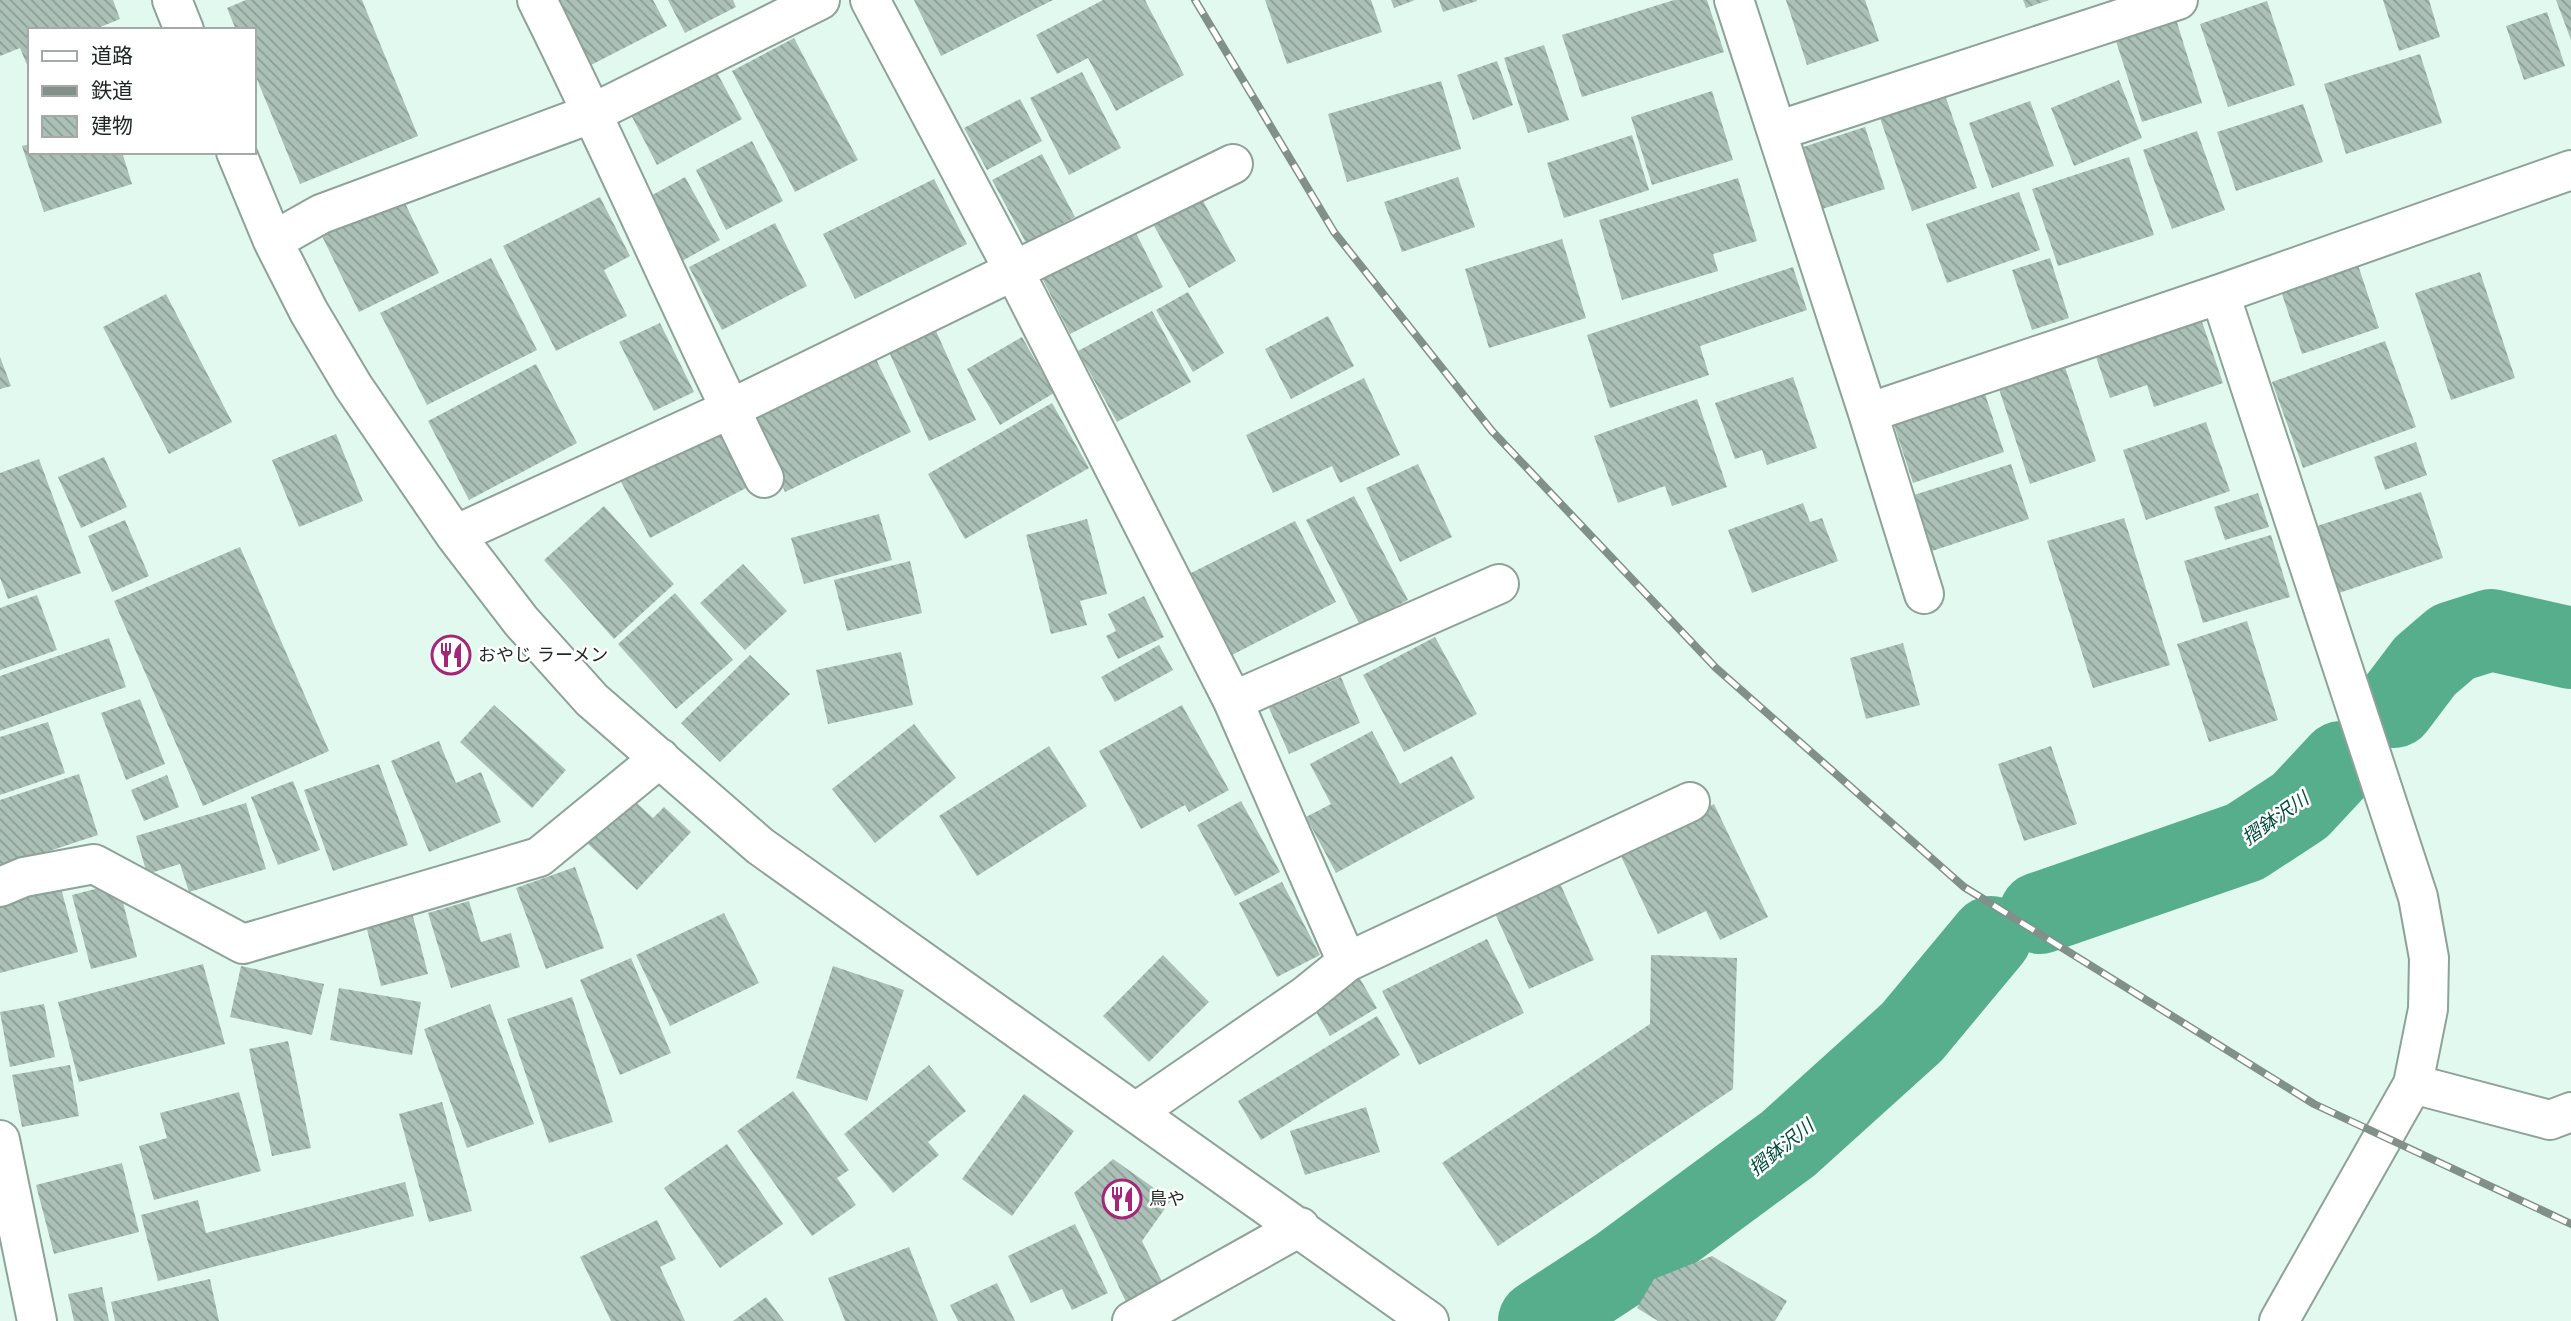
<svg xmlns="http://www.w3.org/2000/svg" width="2571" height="1321" font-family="Arial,'Noto Sans JP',sans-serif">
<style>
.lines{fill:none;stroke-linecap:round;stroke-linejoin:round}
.river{stroke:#57ae8c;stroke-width:82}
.building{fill:url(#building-back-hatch)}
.minor-casing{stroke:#8da298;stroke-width:42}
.minor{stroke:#fff;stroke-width:38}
.rail-casing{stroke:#81918a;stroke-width:8}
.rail{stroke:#fff;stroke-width:5;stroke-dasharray:16;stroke-linecap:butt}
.labels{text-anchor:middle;stroke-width:5;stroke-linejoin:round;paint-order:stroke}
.poi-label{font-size:18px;fill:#1e2723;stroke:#fff;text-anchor:start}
.water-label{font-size:19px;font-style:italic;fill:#014e38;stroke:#fff}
</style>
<defs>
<pattern id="building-back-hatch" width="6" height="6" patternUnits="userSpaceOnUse" patternTransform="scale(1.75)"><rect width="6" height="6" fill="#abc1b7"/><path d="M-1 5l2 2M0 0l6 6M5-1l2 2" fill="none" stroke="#8b9d94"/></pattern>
</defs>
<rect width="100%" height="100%" fill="#e2f9ef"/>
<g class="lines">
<path class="river" d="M2394,707L2425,666L2453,642L2491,630L2571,648
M2040,913L2245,842L2300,806L2341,762
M1539,1321L1620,1268L1788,1144L1912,1032L1991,937"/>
</g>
<path class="building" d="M0,0H113L120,19L93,30H30V72L20,48L0,56Z
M246,0H362L418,136L300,184L254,72V30H236L227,8Z
M558,0H653L667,26L591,65Z
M668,0H733L736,7L685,33Z
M914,0H1053L941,56Z
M1103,0H1145L1184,75L1116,111L1088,58L1057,74L1036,35Z
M1265,0H1371L1382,32L1287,64Z
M1391,0H1415L1394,8Z
M1439,0H1477V1L1443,12Z
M1674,0H1707L1724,52L1582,97L1562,35Z
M1786,0H1865L1879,41L1807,65Z
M2023,0H2049L2026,8Z
M2383,0H2429L2440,37L2399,51Z
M2556,0H2571V40Z
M2267,1L2295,85L2228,107L2200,24Z
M2547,12L2565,66L2524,80L2506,26Z
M2175,16L2202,103L2142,122L2114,35Z
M794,38L858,160L795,192L732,71Z
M1544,45L1569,120L1528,133L1504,58Z
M2420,54L2442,123L2346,154L2324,84Z
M1497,61L1513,105L1473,120L1457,75Z
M715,69L742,119L657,165L630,113Z
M1082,72L1121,148L1069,175L1030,98Z
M2119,80L2142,138L2074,166L2051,108Z
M1441,81L1461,149L1347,182L1328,114Z
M1712,91L1733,160L1652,185L1631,117Z
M1945,95L1977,188L1912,211L1880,118Z
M1020,99L1042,141L987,170L964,128Z
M2030,101L2054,166L1992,188L1969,123Z
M2303,104L2323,162L2236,191L2217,132Z
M1865,127L1885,189L1819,210L1800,148Z
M2197,131L2225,210L2172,229L2143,150Z
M1632,135L1649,190L1564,218L1547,163Z
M752,141L783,201L726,230L696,170Z
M30,144V152H122L132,184L44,212L22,146Z
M1042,154L1075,217L1026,243L992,180Z
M2129,157L2154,235L2058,266L2032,189Z
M685,177L720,240L682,261L647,198Z
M1458,177L1475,227L1402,252L1384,202Z
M1738,178L1757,241L1713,254L1718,271L1622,300L1599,220Z
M934,179L967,244L855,299L823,234Z
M1197,190L1236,261L1189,288L1149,217Z
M2019,192L2040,250L1947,283L1926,224Z
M400,193L439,273L359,312L320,232Z
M600,197L630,256L604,270L627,316L556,351L503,246Z
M775,223L807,286L722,330L689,267Z
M1131,223L1163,287L1070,334L1038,270Z
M1562,239L1586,318L1489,348L1465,269Z
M491,258L537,350L427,405L380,313Z
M2050,258L2069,318L2032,330L2012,270Z
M2358,265L2379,328L2302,354L2281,291Z
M1793,267L1807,310L1700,346L1709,375L1610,408L1587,335Z
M2480,272L2515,378L2451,400L2415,293Z
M1188,292L1224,353L1193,372L1156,310Z
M166,294L232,422L169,454L103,327Z
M1152,311L1191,382L1117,422L1078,351Z
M1328,316L1354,366L1291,399L1265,349Z
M2200,316L2223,383L2154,407L2147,385L2110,398L2094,351Z
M660,323L694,392L654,411L619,342Z
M936,331L976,420L929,441L889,352Z
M1022,337L1054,393L1000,425L967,369Z
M2385,341L2416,427L2303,468L2272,382Z
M874,355L911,432L785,492L749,415Z
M0,357L11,386L0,389Z
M536,364L577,443L469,500L428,421Z
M2064,364L2096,461L2030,484L1998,386Z
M1793,377L1817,448L1767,465L1762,450L1735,459L1715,403Z
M1364,378L1400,455L1340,483L1332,466L1273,493L1246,435Z
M1984,391L2004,452L1913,483L1893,422Z
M1697,399L1727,487L1672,506L1665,486L1618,503L1594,436Z
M1052,403L1089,468L965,539L928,474Z
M2206,422L2230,491L2146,520L2123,450Z
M716,426L748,487L650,538L618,476Z
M336,434L363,501L299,527L272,460Z
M2416,442L2427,475L2385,490L2374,457Z
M104,457L127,507L81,528L58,477Z
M39,459L81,573L8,599L0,578V473Z
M1418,464L1452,537L1400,562L1366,488Z
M2011,464L2029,519L1932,551L1914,495Z
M2421,492L2443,558L2339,593L2317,526Z
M2258,493L2269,527L2225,540L2214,507Z
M1354,496L1408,600L1360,625L1306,520Z
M1803,503L1810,522L1822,518L1838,561L1752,593L1728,530Z
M604,506L674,584L614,639L544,560Z
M879,514L892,560L804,584L791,538Z
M2124,518L2170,665L2093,688L2047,541Z
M1087,519L1107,594L1080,601L1087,625L1051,634L1026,535Z
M125,520L149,576L112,592L88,536Z
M1295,521L1336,602L1232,655L1191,573Z
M2271,535L2290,597L2203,623L2184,561Z
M240,547L329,751L203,806L114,601Z
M910,561L922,613L847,631L834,580Z
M743,564L787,611L745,650L700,603Z
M675,593L733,660L676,709L618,644Z
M37,595L57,650L0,670V608Z
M1144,596L1164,637L1118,659L1106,636L1116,631L1108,614Z
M2247,621L2278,720L2209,742L2177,644Z
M1435,637L1477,714L1404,752L1363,675Z
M109,638L126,687L0,731V676Z
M1903,643L1920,705L1866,719L1850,658Z
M1159,645L1173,670L1115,702L1101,677Z
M901,652L913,705L828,724L816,670Z
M750,655L790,694L720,762L681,723Z
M1341,677L1360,723L1289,754L1269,708Z
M140,699L165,764L126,780L101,713Z
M494,705L566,770L532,808L460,742Z
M1182,705L1229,790L1189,812L1185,805L1141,829L1099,751Z
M48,722L65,773L0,795V737Z
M914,724L956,778L875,843L832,789Z
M1372,731L1400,784L1452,756L1475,798L1336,873L1306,817L1331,804L1310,764Z
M439,741L456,783L481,772L501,822L429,852L391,761Z
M1049,746L1087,806L977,876L939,816Z
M2051,746L2077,824L2024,841L1998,764Z
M379,764L408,845L333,871L304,790Z
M79,774L98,835L0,867V800Z
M167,775L179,807L144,821L131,790Z
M293,781L320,850L278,865L251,797Z
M628,795L653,818L664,807L691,832L637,890L585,841Z
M1241,801L1280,872L1235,896L1197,825Z
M246,803L266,869L189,892L180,864L147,874L136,836Z
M1714,804L1768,917L1720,940L1706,911L1658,934L1618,850Z
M575,867L604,948L546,969L516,888Z
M1559,881L1594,960L1529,989L1494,911Z
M1282,882L1320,955L1277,977L1239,903Z
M118,883L137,957L91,969L72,895Z
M61,888L78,952L0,973V905Z
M469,901L481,942L511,933L520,967L451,988L428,913Z
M411,909L428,974L381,986L365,921Z
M724,913L759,983L670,1026L636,955Z
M1487,939L1524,1013L1419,1065L1382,991Z
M1163,955L1209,1002L1149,1062L1103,1016Z
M1651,955L1737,958L1733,1089L1498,1246L1442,1163L1650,1024Z
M631,958L671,1053L620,1075L580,980Z
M203,964L225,1044L79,1082L58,1002Z
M241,966L324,984L312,1035L230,1017Z
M833,966L904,990L867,1101L796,1078Z
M1359,977L1377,1008L1330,1036L1312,1005Z
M339,988L421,1002L412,1055L330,1040Z
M572,997L613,1122L549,1143L507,1019Z
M44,1004L55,1057L10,1067L0,1012Z
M490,1004L534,1124L467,1148L424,1029Z
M1377,1016L1400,1055L1261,1140L1238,1101Z
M288,1041L311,1148L272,1156L249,1049Z
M70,1065L79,1116L22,1127L12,1075Z
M929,1065L966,1111L928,1142L939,1155L893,1193L844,1134Z
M793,1091L849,1170L837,1178L856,1205L812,1236L737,1131Z
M239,1092L261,1171L154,1200L139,1146L167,1138L160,1113Z
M1024,1094L1074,1131L1012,1216L962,1179Z
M442,1102L472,1211L429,1222L399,1114Z
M1366,1107L1380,1152L1305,1175L1290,1131Z
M727,1144L783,1224L720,1268L664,1188Z
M1113,1159L1171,1200L1142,1241L1165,1288L1128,1306L1074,1193Z
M122,1163L139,1232L54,1254L36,1185Z
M405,1182L414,1216L158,1281L141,1215L198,1200L206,1233Z
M657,1220L676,1259L660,1267L685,1321H611L580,1257Z
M1075,1224L1108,1293L1072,1310L1062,1289L1031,1303L1008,1256Z
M909,1247L938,1321H845L828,1278Z
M1712,1256L1787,1301L1775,1321H1658L1637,1308L1654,1279Z
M210,1279L219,1321H115L111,1302Z
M997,1283L1015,1321H958L950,1305Z
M102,1287L109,1321H74L68,1294Z
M766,1297L784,1321H733Z"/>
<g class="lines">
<defs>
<path id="minor" d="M172,0L184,30
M537,0C616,158 685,320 764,478
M870,0L1013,269L1233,701L1347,962L1305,996L1136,1112
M1734,0L1868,413L1924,594
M1777,131L2178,0
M236,152L273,241L309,312L353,386L455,535L521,621L592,700L760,846L1429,1321
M273,241L321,214L593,113L820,0
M2220,294L2418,897L2429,958L2428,1009L2413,1084L2279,1321
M1868,413L2220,294L2571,170
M455,535L730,409L1233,164
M1233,701L1499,584
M0,887L24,877L94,864L243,944L539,857L660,758
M1347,962L1690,802
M2413,1084L2550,1120L2571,1112
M0,1140L37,1321
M1132,1321L1300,1227"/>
</defs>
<use href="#minor" class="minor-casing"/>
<use href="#minor" class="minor"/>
<defs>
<path id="rail" d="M1195,0L1334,232L1492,431L1716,668L1964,887L2314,1104L2571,1224"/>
</defs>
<use href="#rail" class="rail-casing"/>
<use href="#rail" class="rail"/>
</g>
<defs>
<symbol id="restaurant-ring" viewBox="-11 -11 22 22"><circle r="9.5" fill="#fff" stroke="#a42678" stroke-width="1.5"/><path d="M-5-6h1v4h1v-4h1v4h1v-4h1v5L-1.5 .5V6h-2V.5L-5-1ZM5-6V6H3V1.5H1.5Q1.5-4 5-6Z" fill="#a42678"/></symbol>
</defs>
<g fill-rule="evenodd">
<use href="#restaurant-ring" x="429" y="633" width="44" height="44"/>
<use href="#restaurant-ring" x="1100" y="1177" width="44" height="44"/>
</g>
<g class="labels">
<g class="poi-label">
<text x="478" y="661">おやじ ラーメン</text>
<text x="1149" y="1205">鳥や</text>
</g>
<g class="water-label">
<text transform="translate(2275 818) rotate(-35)" y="7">摺鉢沢川</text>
<text transform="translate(1781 1147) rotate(-39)" y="7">摺鉢沢川</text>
</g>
</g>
<rect x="28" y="28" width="228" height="126" fill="#ffffff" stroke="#a5a9a7" stroke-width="2"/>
<rect x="42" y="51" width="35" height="10" fill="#ffffff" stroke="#a5a9a7" stroke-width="2"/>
<text x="91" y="63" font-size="21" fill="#1e2723">道路</text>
<rect x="42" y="86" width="35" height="10" fill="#81918a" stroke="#a5a9a7" stroke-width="2"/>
<text x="91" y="98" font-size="21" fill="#1e2723">鉄道</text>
<rect x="42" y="116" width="35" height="21" fill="url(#building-back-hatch)" stroke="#a5a9a7" stroke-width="2"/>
<text x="91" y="133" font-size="21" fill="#1e2723">建物</text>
</svg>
